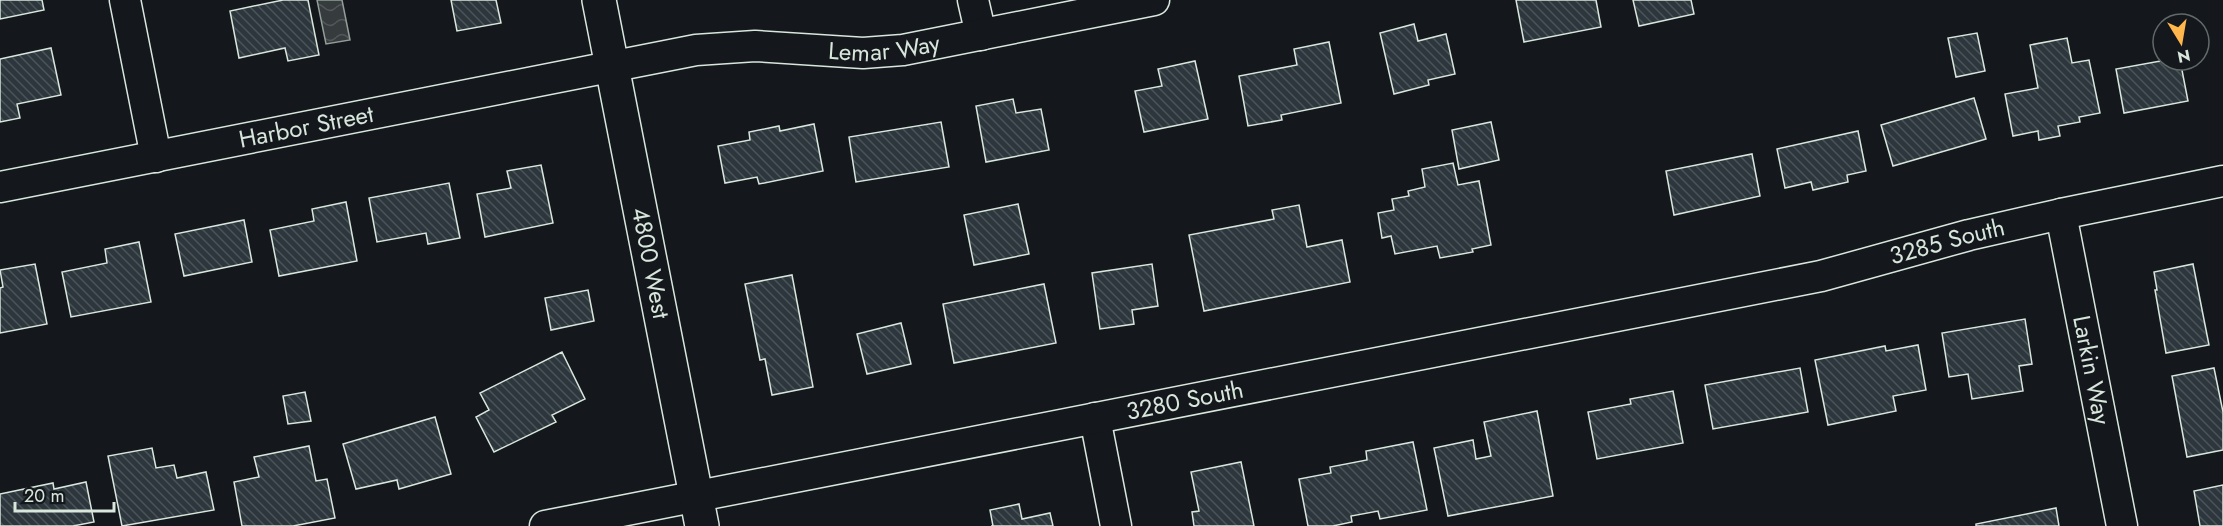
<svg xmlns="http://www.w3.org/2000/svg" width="2223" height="526" font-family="Jost,sans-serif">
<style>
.water{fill:url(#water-waves);stroke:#939e99;stroke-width:1.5}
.building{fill:url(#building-back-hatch);stroke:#d8e6dc;stroke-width:1.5}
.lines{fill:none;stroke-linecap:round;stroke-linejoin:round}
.minor-casing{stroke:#d8e6dc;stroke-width:33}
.secondary-casing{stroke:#d8e6dc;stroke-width:36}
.minor{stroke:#14181c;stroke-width:30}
.secondary{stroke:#14181c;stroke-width:33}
.labels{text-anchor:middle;stroke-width:4.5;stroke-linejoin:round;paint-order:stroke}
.street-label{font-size:24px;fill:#d8e6dc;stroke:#14181c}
</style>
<defs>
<pattern id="water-waves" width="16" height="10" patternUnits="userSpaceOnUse" patternTransform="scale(1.5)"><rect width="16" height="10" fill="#363b3e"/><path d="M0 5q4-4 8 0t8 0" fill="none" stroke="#525759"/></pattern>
<pattern id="building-back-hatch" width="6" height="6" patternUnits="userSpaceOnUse" patternTransform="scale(1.5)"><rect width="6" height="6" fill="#2c363c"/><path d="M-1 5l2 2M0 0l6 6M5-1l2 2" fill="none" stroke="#4a5358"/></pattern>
</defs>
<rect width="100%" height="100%" fill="#14181c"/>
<path class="water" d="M317,0H342L350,40L326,44Z"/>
<path class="building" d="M0,0H42L44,10L0,19Z
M283,0H308L319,55L288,61L285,48L239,58L230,11Z
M451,0H496L501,23L457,31Z
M1516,0H1596L1601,27L1524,42Z
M1633,0H1691L1694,14L1639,26Z
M1414,24L1418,41L1446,34L1455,74L1428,80L1429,85L1394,94L1380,33Z
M1977,33L1985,71L1956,77L1948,38Z
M2067,38L2072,63L2089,60L2100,113L2079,117L2080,122L2058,126L2060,136L2039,140L2038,131L2013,136L2005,94L2038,88L2030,45Z
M1329,42L1341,103L1281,115L1282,120L1248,126L1239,76L1297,65L1294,49Z
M51,48L61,95L17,104L20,118L0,122V59Z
M2166,60H2180L2188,101L2124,113L2116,69Z
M1195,61L1208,119L1144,132L1135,91L1162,86L1158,69Z
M1974,98L1986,139L1893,166L1881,125Z
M1013,99L1016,113L1041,109L1049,150L986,162L976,106Z
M941,122L949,167L856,182L849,137Z
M1491,122L1499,160L1459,169L1452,130Z
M814,124L823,171L759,184L757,177L725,183L718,146L750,140L749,132L779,126L780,131Z
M1858,131L1866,171L1847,175L1848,182L1813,190L1811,182L1785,188L1777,149Z
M1752,154L1760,196L1674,215L1666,171Z
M1453,163L1458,185L1479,181L1491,245L1472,249L1473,252L1440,258L1437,246L1395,254L1391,236L1382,238L1378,213L1394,210L1392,199L1409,196L1408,191L1425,187L1422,169Z
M541,165L553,223L485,237L477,194L511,188L507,171Z
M449,183L460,238L428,244L426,233L377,242L369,198Z
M346,202L357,261L279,276L270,230L314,221L312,209Z
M1018,204L1029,254L974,265L964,215Z
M1299,205L1307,247L1342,240L1350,282L1204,311L1189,235L1274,219L1272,210Z
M244,220L252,262L184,276L175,234Z
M139,242L151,302L71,317L62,272L107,263L105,249Z
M35,264L47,324L0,333V288L3,287L0,270Z
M1152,264L1158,306L1132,310L1134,324L1100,329L1092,273Z
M2193,264L2209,345L2166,353L2155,290H2157L2154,272Z
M792,275L813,387L772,395L765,359L760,360L745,284Z
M1044,284L1056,343L954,363L943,304Z
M588,290L594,321L551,330L545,298Z
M2025,319L2032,364L2019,366L2023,391L1972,399L1968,374L1949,377L1942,333Z
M901,323L911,364L867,374L857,334Z
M1918,345L1926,390L1893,396L1896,411L1828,425L1815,360L1885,346L1886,351Z
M562,352L585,399L552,415L556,422L494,452L476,417L489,410L480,393Z
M1800,368L1808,412L1713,429L1705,385Z
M2214,368L2223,412V450L2187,457L2172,376Z
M1673,391L1683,443L1597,459L1588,412L1631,404L1630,399Z
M305,392L311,421L288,424L283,396Z
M1537,411L1553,496L1448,516L1434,448L1473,440L1476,459L1491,456L1484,422Z
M435,417L451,474L399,489L397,480L356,489L343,444Z
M1413,442L1427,510L1380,519L1378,511L1351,516L1352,522L1333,526H1308L1299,479L1331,473L1330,467L1367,460L1366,451Z
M309,446L316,481L327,479L335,518L293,526H242L234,482L259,477L254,457Z
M152,448L156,468L174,465L177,478L206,472L214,510L122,526L108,456Z
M1241,462L1254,526H1194L1192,512L1199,511L1191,472Z
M86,482L94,522L73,526H0V494L53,483L54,489Z
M2223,485V526H2200L2194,491Z
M1019,504L1022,519L1050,513L1053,526H991H993L990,510Z
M2056,508L2059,526H1976V524Z"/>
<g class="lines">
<defs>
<g id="minor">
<path d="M125,0L156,157"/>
<path d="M973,0L981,35"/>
<path id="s1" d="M0,187L696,50L755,46L863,53L903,50L1154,0"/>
<path id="s2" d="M2061,214L2122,526"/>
<path d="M1095,418L1116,526"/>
<path id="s3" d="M545,526L1821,276L1969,235L2061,214L2223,181"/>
</g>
<g id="secondary">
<path id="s4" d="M599,0L702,526"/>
</g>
</defs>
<use href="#minor" class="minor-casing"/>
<use href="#secondary" class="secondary-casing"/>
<use href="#minor" class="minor"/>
<use href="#secondary" class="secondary"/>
</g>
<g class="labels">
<g class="street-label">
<text dy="8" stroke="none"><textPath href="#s1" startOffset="898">Lemar Way</textPath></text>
<text dy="8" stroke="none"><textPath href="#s1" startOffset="312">Harbor Street</textPath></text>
<text dy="8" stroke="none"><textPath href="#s3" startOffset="1431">3285 South</textPath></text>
<text dy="8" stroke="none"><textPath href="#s4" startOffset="268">4800 West</textPath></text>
<text dy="8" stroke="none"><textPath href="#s2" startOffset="159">Larkin Way</textPath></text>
<text dy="8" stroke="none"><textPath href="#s3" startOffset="652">3280 South</textPath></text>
</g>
</g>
<g transform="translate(2181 42) rotate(169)"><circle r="28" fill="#14181c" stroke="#626a69" stroke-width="1.5"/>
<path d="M0-4.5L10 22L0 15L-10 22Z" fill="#ffb74d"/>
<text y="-9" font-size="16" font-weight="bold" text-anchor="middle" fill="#d8e6dc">N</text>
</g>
<path d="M15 502v9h99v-9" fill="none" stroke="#d8e6dc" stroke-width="3"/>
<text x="24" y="502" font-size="18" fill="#d8e6dc" stroke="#14181c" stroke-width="4.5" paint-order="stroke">20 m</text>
</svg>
